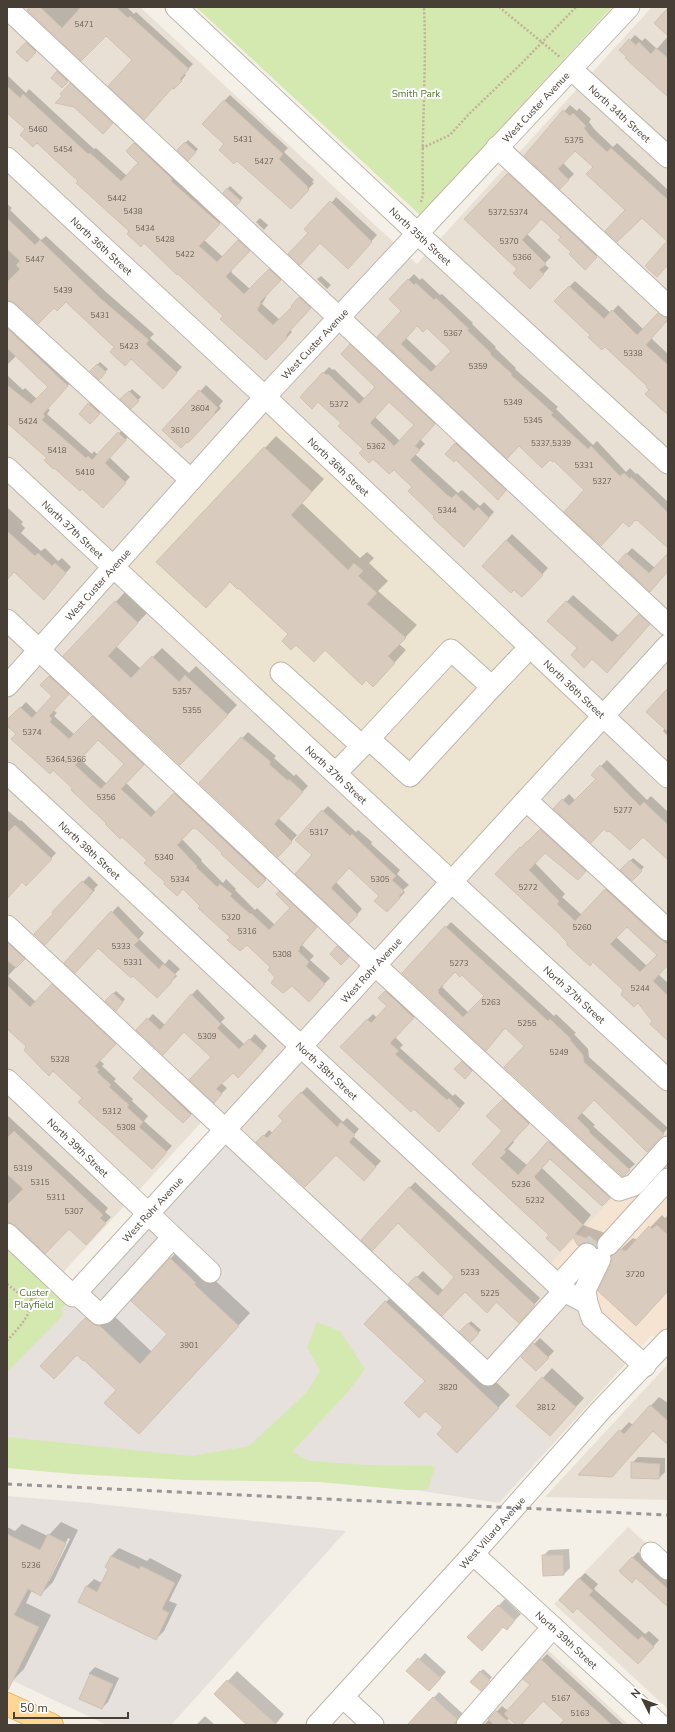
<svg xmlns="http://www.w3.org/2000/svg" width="675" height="1732" font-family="'Nunito Sans',sans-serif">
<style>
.residential{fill:#e8e0d5}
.commercial{fill:#f6e4d2}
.industrial{fill:#e6e1dc}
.education{fill:#ede3d1}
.green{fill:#d4e9af}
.shadow{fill:#0003;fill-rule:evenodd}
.building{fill:#d9ccbf;stroke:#d1c1af;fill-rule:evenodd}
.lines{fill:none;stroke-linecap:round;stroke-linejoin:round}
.minor-tunnel{stroke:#d1ccc4;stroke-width:21;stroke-dasharray:21 10;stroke-linecap:butt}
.minor-casing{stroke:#c0b6a9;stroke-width:23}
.major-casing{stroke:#e6b363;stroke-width:24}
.path{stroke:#c2b09a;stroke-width:2.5;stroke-dasharray:2 2;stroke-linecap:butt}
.minor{stroke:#fff;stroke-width:21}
.major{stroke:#ffd795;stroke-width:22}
.rail{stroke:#979797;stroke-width:3;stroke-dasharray:5 5;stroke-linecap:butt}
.labels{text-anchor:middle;stroke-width:4;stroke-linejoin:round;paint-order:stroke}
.number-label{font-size:8px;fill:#6c6258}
.park-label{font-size:10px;fill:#4f7b28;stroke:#fff}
.street-label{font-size:10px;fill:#473f36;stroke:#fff}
</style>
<rect width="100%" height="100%" fill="#f4efe7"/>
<path class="residential" d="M7,7H140L417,264L652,7H668V1159L634,1197L640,1348L552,1445L209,1114L56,1280L7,1234Z
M668,1364V1500L545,1497Z
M628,1527L668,1563V1709L554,1604Z
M536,1639L629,1725H460Z"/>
<path class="commercial" d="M668,1159V1349L652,1335L640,1348L550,1264L615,1195L634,1197Z"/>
<path class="industrial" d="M226,1129L552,1445L499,1503L383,1485L7,1441V1368Z
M7,1496L90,1503L346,1531L171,1725H107L7,1678Z"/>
<path class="education" d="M265,397L604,716L451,881L113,566Z"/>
<path class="green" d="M196,7H612L420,215Z
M7,1234L73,1296L61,1309L63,1315L7,1372Z
M317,1322L340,1331L365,1369L347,1393L292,1452L309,1461L367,1465L435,1466L428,1490H407L319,1482L187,1480L73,1474L7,1468V1437L191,1456L249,1446L306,1393L320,1371L307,1347Z"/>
<path class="shadow" d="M31,7H127L134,14L136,12L193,64L184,73L186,75L179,83L133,60L107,35L87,54Z
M635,35L642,41L645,38L657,49L668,36V96L621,50Z
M29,40L38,48L27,61L17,52Z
M61,70L70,78L62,87L53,78Z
M7,75L26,93L29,89L94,149L96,148L127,176L139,163L127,151L140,138L225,218L204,240L223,257L244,235L254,245L231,270L232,273L250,289L275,264L285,274L265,296L266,297L262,304L280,320L305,292L316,302L293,327L290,330L292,332L272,354L224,316L79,181L7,111Z
M76,79L117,117L103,132L62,94Z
M230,95L288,148L284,152L314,180L312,182L314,183L297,201L237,160L226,144L224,101Z
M570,105L577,111L579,108L591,119L589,122L595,130L613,147L617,143L668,190V240L642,216L627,210L594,167L575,150L563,163L574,174L560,188L525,156Z
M188,140L198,149L188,159L178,150Z
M514,168L602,250L585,268L562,237L541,218L527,234L551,257L544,264L549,268L530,288L518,269L465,219Z
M230,186L243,198L236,204L224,193Z
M336,197L377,235L353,262L309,233Z
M7,204L12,208L10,210L41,240L46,236L106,292L154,334L150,338L182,367L168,382L115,347L66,301L54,306L16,302L7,299Z
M260,218L268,225L264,230L256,222Z
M414,274L420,280L422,278L440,295L442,294L473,323L472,324L496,347L495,348L516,368L515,369L558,407L556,409L593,445L597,441L626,472L630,468L636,474L637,473L668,502V547L637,519H635L586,490L554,460L519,445L378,337L403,311L390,299ZM417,325L427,327L452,351L437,367L406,338Z
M321,276L331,285L327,289L317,279Z
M575,281L611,313L618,305L643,329L664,308L668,310V320L651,338L668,354V414L649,386L555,301Z
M7,318L73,380L47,408L50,410L47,414L92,454L94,451L98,455L124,428L131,434L109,457L130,477L108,501L82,488L7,422V375L23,390L25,388L37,399L49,387L16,356L7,365Z
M356,340L440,418L420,439L425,444L415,454L458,493L462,490L480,506L484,502L494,512L469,540L436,516L413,487L394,468L364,449L342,423L318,401L301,397L329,367L333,370L334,369L365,399L376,387L343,354ZM389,401L415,425L400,441L374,416Z
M100,362L108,369L99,378L91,371Z
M206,385L223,401L219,406L221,408L188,442L164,430Z
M132,389L141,397L131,408L122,399Z
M92,401L102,410L90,423L80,413Z
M276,436L324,479L302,503L360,558L367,552L374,558L369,563L388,581L378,591L417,625L399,644L406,650L385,673L290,634L265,448Z
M460,439L510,486L498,498L456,459L446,454Z
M7,507L23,522L21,524L25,528L21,533L41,551L45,548L58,561L62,558L71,567L49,593L15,571L7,576Z
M512,534L548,568L528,590L483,566Z
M632,548L655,568L668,554V571L655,585L619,562Z
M125,592L147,613L116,646L141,669L162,648L189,673L196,666L237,705L189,755L65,656Z
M573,595L619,636L646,609L655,618L613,665L578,648L549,621Z
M55,671L73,689L53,710L57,713L54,716L75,735L98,711L148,759L126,783L157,813L180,789L271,874L258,887L197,829L193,827L182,839L202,860L201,861L223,883L226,879L236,889L235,890L255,910L257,908L275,925L292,907L278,894L285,887L322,922L303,942L304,943L302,945L314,956L310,960L330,978L309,1000L292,984L277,977L272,967L183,888L167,882L149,860L7,724V722L26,702L37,713L53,696L42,685ZM98,739L126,764L107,784L80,759Z
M668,690V736L663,731L665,728Z
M248,732L276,756L274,758L294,776L296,774L308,786L278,818L297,835L278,856L200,783Z
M607,760L647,800L651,796L668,812V859L644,835L604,828L591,842L563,800L569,794L576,801L597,779L593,774Z
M328,806L356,832L358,830L372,842L371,844L400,870L397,874L409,885L403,890L405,892L392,906L349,867L336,882L362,909L349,923L314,855L323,811Z
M7,810L20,821L21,820L56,853L26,885L22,881L7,898Z
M547,823L592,864L578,879L546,852L535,863L565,894L562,897L582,915L612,883L668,933V964L658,974L668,983V1030L654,1021L638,1002L593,961L568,941L496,874L527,841L528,843ZM627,926L658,955L647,966L616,937Z
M633,858L644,867L632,880L622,870Z
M89,876L98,885L94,889L95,890L51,938L54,914L53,912Z
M118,906L144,933L139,939L165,964L169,959L180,969L175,974L177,976L162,991L133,975L98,947L65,963Z
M451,922L554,1016L556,1014L576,1033L574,1034L588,1049L589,1057L668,1128L647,1151L594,1099L581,1112L595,1125L593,1126L635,1164L622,1175L505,1067L525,1046L506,1027L491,1044L403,973ZM455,971L462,974L485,996L469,1013L442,987L444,986L442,985Z
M7,932L29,953L8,976L36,1002L58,979L121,1038L99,1060L104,1064L102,1066L116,1079L114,1081L133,1099L132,1101L148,1116L144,1121L172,1146L157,1162L7,1027Z
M341,944L351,954L341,964L331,954Z
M391,986L419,1012L395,1037L403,1045L400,1048L453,1096L455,1094L465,1103L445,1125L367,1020L373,1014L377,1018L389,1006L380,998Z
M197,989L225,1018L221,1022L245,1045L255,1034L267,1046L244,1071L233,1072L221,1083L227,1088L214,1101L212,1057L184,1030H138L153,1014L165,1025Z
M116,991L125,999L116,1010L106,1001Z
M465,1059L474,1067L465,1078L455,1069Z
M147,1065L195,1110L183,1122L134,1078Z
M307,1087L343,1122L347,1118L359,1129L353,1136L381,1161L369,1174L336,1153L258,1142L269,1130L273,1133L284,1121L279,1116Z
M512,1091L538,1114L513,1141L514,1142L508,1149L528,1166L558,1133L618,1188L602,1204L551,1158L542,1168L591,1215L583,1225L605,1233V1237L596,1246L589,1241L573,1235H551L473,1164L504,1131L503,1100Z
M7,1115L108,1208L105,1212L111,1217L92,1238L69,1228L16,1224L7,1222Z
M415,1182L540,1298L524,1316L497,1301L465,1290L448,1309L410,1284L423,1271L444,1291L455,1277L398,1222L362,1240Z
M662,1215L665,1218L668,1215V1291L636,1325L612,1264V1257L633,1238L638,1240Z
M182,1247L206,1272L250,1313L151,1421L84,1358L77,1354L42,1366L98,1306L112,1314L152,1352L168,1334L170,1259Z
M398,1290L510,1395L469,1439L444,1427L426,1380L386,1302Z
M471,1321L481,1330L471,1341L461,1332Z
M540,1338L554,1351L542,1364L534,1344Z
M552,1368L584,1398L559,1426L517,1406Z
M659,1397L668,1403V1443L653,1430L580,1474L629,1422L633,1425Z
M638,1457L665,1458V1472L659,1478L632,1463Z
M61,1522L78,1530L53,1582L41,1594L32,1590L26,1603L51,1615L24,1669L12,1681L7,1678V1527L15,1531L22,1524L48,1536ZM68,1538L70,1539L49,1581H47Z
M119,1548L147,1561L150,1558L182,1575L169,1601L177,1604L164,1631L156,1639L86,1587L94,1579L102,1583L109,1568L106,1567L111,1556Z
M569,1549L570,1568L564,1574L543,1556L549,1550Z
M638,1552L668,1579V1605L636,1577L620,1571Z
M585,1573L598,1584L594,1589L645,1634L649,1631L659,1640L644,1657L577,1607L579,1579Z
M505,1599L521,1614L512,1623L469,1637Z
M425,1653L446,1672L435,1684L408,1671Z
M547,1654L624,1725H562L566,1719L543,1700L520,1725H517L509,1718L503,1725H484L502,1706L508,1711L531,1685L541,1660Z
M95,1667L119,1678L108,1702L102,1708L89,1680V1673Z
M483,1669L492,1677L480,1690L471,1682Z
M237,1671L284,1714L275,1725H249L216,1694Z
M439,1692L462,1713L461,1717L462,1725H412L410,1723Z
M205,1716L215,1725H196Z"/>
<path class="building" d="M30,7H40L62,28L81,7H116L128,18L130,16L189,69L180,79L182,81L174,89L172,88L144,120L108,86L132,60L106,36L81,61L27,10Z
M668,8V36L654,23Z
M629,39L636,45L639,42L651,54L656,48L668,58V97L625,58L627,57L619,50Z
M26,42L36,52L27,62L16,52Z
M57,71L68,82L62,88L51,78Z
M70,83L113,123L103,134L74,107L55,103L62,96L60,94Z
M7,86L20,98L23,94L88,154L90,153L121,181L138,163L126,151L134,143L172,179L171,181L220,224L199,246L217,262L238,240L250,251L226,276L227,278L244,294L269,269L281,280L260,302L261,303L257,310L273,325L292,307L291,306L299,297L311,308L288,333L286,336L287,338L266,360L220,319L223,316L178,274L177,275L144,243L141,247L127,234L129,231L76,183L78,181L37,143L33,147L20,135L25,129L7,113Z
M224,100L283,154L279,159L308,187L307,188L309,190L291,209L237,161L234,164L219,150L224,144L202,124Z
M563,110L570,116L573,113L586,126L584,128L590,136L607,152L611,148L668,200V265L657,277L645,266L667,241L642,218L617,242L605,231L625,210L586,174L593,167L575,151L558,169L569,180L560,189L524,156Z
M185,142L196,152L188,161L177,150Z
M508,173L597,257L585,270L569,254L571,252L558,240L561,237L541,219L522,240L546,264L539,270L544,274L530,289L513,273L517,269L464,219Z
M227,188L241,201L236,206L223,193Z
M330,201L372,242L348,269L320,243L300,265L288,254L308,233L304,229Z
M7,218L35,245L40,240L100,298L149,340L146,344L177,373L163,389L131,359L125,366L110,352L114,347L66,302L57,311L54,308L38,324L15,303L7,300V282L20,269L16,265L20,261L7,249Z
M408,279L414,285L416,283L434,300L436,298L469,329L467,330L491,353L490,354L512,374L511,375L553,413L551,415L588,449L591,446L620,476L624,473L630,479L631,477L654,499L668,513V548L637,520L636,521L635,520L629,527L623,522L601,546L564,512L584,490L554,461L553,462L550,460L542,468L519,446L507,459L377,337L401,311L389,299ZM417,326L423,332L427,328L451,351L431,372L401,344Z
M569,286L604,319L612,310L637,335L658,313L668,319L646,345L668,365V415L645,394L649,390L646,387L647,386L605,347L602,350L588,337L590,335L554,301Z
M7,328L68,386L43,414L45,416L42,420L86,458L88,456L92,460L118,432L126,440L105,463L126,483L103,508L82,489L80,491L54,468L53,469L44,460L47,458L7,423V385L31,404L48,387L7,348Z
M350,344L435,424L415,446L420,450L410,460L447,495L452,498L456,494L474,511L478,507L489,518L464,547L433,518L434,516L408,491L412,487L394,470L389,474L373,459L369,463L359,453L363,449L338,426L341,423L318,402L312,409L300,397L323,372L326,375L328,374L359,404L375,387L341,354ZM389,402L414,425L394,446L370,423Z
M97,364L106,372L99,380L90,371Z
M199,390L218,408L214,413L215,414L188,443L187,442L181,448L162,430Z
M129,391L139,401L131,409L120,399Z
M88,403L100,414L90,424L79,414Z
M455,443L506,490L498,500L456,460L454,462L445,454Z
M264,447L312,492L291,515L348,570L354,563L363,571L358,576L377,593L367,604L406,638L388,656L395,663L373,687L366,680L362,685L325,650L314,662L296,645L291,650L282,641L288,634L238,588L237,589L230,582L206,608L156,562Z
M7,531L35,556L38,553L52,566L55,563L66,573L44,600L14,572L7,580Z
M506,540L543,575L522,597L514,590L511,593L482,566Z
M626,553L649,573L668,553V571L650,592L618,562Z
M115,601L138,623L108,656L131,678L152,656L179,682L185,675L228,715L180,765L63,656Z
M566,601L612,642L639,614L650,624L607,673L592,659L584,668L571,655L577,648L547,621Z
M49,676L69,694L49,716L52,719L50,722L69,739L92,716L144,765L121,789L151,817L174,793L266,880L258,888L221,854L222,853L197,829L193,828L177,845L197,866L196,867L217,887L220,884L232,894L230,896L250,914L251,913L269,930L290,908L276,894L279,891L317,927L299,948L300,949L298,951L309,962L306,966L325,984L309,1002L292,986L283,993L271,983L275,977L268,970L270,967L247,945L240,951L227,940L230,937L198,908L200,906L183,889L177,896L164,884L165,882L144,863L147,860L122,837L120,839L105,824L106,823L71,790L72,788L53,770L50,774L11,739L16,734L7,726V720L20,707L32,718L52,696L40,685ZM98,740L124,764L101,789L75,765Z
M668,688V732L646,712Z
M241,737L271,762L269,764L288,781L289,779L303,792L274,824L292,842L278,857L199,783Z
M600,765L640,806L644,802L668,825V860L643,837L630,850L609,831L607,832L604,829L591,843L553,809L562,799L569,806L596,779L591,775Z
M322,810L350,836L352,834L396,876L392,880L404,891L399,896L400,898L387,912L374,901L379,896L349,868L331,888L358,915L349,924L295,874L312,855L295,840Z
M15,825L52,859L26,886L22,882L7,899V833Z
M540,829L586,871L578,880L545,853L529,870L559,901L557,904L575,921L605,889L660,939L667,944L668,942V965L653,981L668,996V1041L650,1024L652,1021L638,1003L634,1007L621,995L623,990L593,962L590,966L567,945V942L562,937V936L495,874L520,847L521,848ZM627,927L657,955L640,972L610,944Z
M630,860L642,871L632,881L620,870Z
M82,881L93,891L89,895L90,896L45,945L34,934L53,914L52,912Z
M111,911L139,940L134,945L159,969L163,964L176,975L171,981L172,982L157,998L133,976L131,978L98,948L75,973L64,963Z
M445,926L548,1021L550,1019L571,1039L570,1040L583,1055L584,1062L664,1134L647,1152L594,1100L577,1118L590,1131L589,1132L630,1170L624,1176H622L504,1067L524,1046L505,1028L486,1051L402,973ZM455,972L460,977L462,975L484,996L463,1017L438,993L439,992L438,990Z
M7,942L25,959L16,968L7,960Z
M337,946L349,957L341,965L330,954Z
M52,984L116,1044L95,1066L99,1070L97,1072L111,1085L109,1087L129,1105L127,1107L143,1122L139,1127L167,1152L152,1169L78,1102L82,1098L53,1071L49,1076L40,1067L24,1050L26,1046L7,1029V985L30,1007Z
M385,991L414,1018L390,1043L399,1051L395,1054L447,1100L449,1098L460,1109L439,1132L415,1110L413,1109L411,1112L340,1047L367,1019L371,1023L387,1006L378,998Z
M113,993L123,1002L116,1011L105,1001Z
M191,994L221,1024L217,1028L239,1049L249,1039L263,1051L238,1078L233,1073L216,1089L222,1094L214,1103L189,1080L211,1057L184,1032L163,1055L136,1030L147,1018L160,1030Z
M462,1061L472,1071L465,1079L454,1069Z
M142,1068L191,1115L183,1123L133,1078Z
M301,1092L337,1127L341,1122L355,1135L349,1142L376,1167L364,1181L336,1155L305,1187L256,1142L263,1135L267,1138L283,1121L278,1116Z
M503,1099L529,1124L504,1150L506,1152L500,1158L518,1175L548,1141L610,1198L602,1206L550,1159L534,1177L583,1225L575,1234L597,1242L596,1247L589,1242L583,1243L578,1246L573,1237L560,1251L546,1238L549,1235L472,1164L502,1131L486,1116Z
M14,1131L103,1215L100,1218L106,1223L86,1245L69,1229L45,1254L15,1225L7,1222V1205L23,1189L7,1174V1138Z
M409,1187L535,1305L519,1323L496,1302L487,1313L465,1292L442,1316L408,1284L416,1276L438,1296L454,1277L398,1223L372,1251L361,1240Z
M657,1225L668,1235V1291L636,1326L598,1291L611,1264V1256L620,1249L626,1251L649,1226L652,1229Z
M170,1258L196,1283L194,1284L239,1326L139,1434L104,1403L116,1390L84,1360L83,1361L77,1355L54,1379L40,1366L85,1318L95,1325L100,1326L140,1364L167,1334L131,1301Z
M385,1301L499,1408L457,1453L437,1434L443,1427L425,1411L419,1418L404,1403L425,1381L364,1324Z
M468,1323L479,1333L471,1342L459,1332Z
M533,1343L549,1358L536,1371L521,1357Z
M542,1377L576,1407L550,1436L516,1406Z
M650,1405L668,1421V1445L653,1431L612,1477L578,1475L619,1430L624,1434Z
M631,1462L660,1464L659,1479L631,1478Z
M7,1534L40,1550L48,1534L66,1543L41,1596L28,1589L14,1615L39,1627L7,1692Z
M542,1555H563L564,1575L543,1576Z
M111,1556L139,1569L141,1566L175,1583L162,1609L169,1613L156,1640L78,1602L86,1586L97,1592L108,1569L105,1567Z
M632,1557L668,1589V1607L636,1578L632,1583L619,1571Z
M579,1578L593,1591L589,1595L638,1640L642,1636L654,1647L638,1664L577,1608L573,1613L559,1600Z
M498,1605L515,1620L507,1630L503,1627L482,1651L467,1637Z
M418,1658L441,1678L429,1691L406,1671Z
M541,1659L551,1669L612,1725H559L564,1720L543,1701L521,1725H516L504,1714L530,1685L523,1679Z
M480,1671L490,1680L481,1691L470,1682Z
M90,1674L113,1684L102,1709L79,1699Z
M227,1680L277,1725H247L214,1694Z
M433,1697L457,1719L455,1725H407Z
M496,1711L512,1725H494L488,1719Z"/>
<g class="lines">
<path class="minor-tunnel" d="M587,1254L597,1242"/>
<defs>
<g id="minor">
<path id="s1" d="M176,7L417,233L668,463"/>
<path d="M7,8L668,625"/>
<path id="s2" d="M571,69L668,157"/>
<path d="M497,147L668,306"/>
<path id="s3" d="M7,158L265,397L668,777"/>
<path d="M7,312L191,480"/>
<path id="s4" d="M7,468L466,895L668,1080"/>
<path d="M7,620L375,965L619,1190L634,1185L668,1147"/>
<path d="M281,673L362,746L336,773"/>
<path id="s5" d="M7,686L274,387L629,7"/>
<path d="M492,687L530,647"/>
<path d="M362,746L451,650L492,687L410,776L369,739"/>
<path id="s6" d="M7,773L564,1291L587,1303L592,1318L645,1366"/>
<path d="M526,800L668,930"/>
<path d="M7,926L488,1375L564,1291"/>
<path id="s7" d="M7,1080L210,1272"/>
<path id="s8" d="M7,1234L73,1296L668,645"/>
<path d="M608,1245L668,1179"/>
<path d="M558,1286L587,1254"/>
<path d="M76,1293L99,1314L104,1313L173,1237"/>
<path d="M587,1303L585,1290L600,1259"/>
<path d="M651,1553L668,1569"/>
<path id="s9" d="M473,1554L660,1725"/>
<path d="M343,1697L373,1725"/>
<path id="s10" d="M317,1725L473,1554L601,1410L668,1340"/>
<path d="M467,1725L553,1627"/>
</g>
<path id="major" d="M7,1704L52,1725"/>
</defs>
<use href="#minor" class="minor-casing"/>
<use href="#major" class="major-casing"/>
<path class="path" d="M499,7L560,57
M422,148L450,135L469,114L523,62L576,7
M421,202L423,195C421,132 427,70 424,7
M7,1284L21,1295L34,1299L45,1294
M7,1341C18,1328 32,1316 31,1298"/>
<use href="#minor" class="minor"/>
<use href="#major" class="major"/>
<path class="rail" d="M7,1484L668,1515"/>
</g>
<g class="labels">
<g class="number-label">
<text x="84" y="27">5471</text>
<text x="38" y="132">5460</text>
<text x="243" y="142">5431</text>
<text x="574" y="143">5375</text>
<text x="63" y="152">5454</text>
<text x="264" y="164">5427</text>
<text x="117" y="201">5442</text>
<text x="133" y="214">5438</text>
<text x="508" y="215">5372,5374</text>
<text x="145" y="231">5434</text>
<text x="165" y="242">5428</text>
<text x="509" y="244">5370</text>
<text x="185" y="257">5422</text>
<text x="522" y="260">5366</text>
<text x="35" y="262">5447</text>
<text x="63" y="293">5439</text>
<text x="100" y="318">5431</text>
<text x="453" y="336">5367</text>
<text x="129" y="349">5423</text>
<text x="633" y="356">5338</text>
<text x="478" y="369">5359</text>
<text x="513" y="405">5349</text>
<text x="339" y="407">5372</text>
<text x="200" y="411">3604</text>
<text x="533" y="423">5345</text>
<text x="28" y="424">5424</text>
<text x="180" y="433">3610</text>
<text x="551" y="446">5337,5339</text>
<text x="376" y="449">5362</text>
<text x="57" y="453">5418</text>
<text x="584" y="468">5331</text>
<text x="85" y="475">5410</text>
<text x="602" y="484">5327</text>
<text x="447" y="513">5344</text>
<text x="182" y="694">5357</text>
<text x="192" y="713">5355</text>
<text x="32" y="735">5374</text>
<text x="66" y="762">5364,5366</text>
<text x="106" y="800">5356</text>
<text x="623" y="813">5277</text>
<text x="319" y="835">5317</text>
<text x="164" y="860">5340</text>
<text x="180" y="882">5334</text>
<text x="380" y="882">5305</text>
<text x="528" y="890">5272</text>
<text x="231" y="920">5320</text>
<text x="582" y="930">5260</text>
<text x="247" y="934">5316</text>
<text x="121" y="949">5333</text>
<text x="282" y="957">5308</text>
<text x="133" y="965">5331</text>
<text x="459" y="966">5273</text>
<text x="640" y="991">5244</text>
<text x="491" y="1005">5263</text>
<text x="527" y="1026">5255</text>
<text x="207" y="1039">5309</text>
<text x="559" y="1055">5249</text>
<text x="60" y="1062">5328</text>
<text x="112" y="1114">5312</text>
<text x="126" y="1130">5308</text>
<text x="23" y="1171">5319</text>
<text x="40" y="1185">5315</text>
<text x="521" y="1187">5236</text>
<text x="56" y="1200">5311</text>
<text x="535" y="1203">5232</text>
<text x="74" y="1214">5307</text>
<text x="470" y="1275">5233</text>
<text x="635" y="1277">3720</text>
<text x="490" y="1296">5225</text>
<text x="189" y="1348">3901</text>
<text x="448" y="1390">3820</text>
<text x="546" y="1410">3812</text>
<text x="31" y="1568">5236</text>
<text x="561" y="1701">5167</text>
<text x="580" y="1716">5163</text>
</g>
<g class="park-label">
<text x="416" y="97">Smith Park</text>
<text x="34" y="1296">Custer<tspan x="34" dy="12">Playfield</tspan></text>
</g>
<g class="street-label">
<text dy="4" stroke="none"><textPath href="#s5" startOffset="784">West Custer Avenue</textPath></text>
<text dy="4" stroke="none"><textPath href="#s2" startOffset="66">North 34th Street</textPath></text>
<text dy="4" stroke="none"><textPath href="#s1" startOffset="335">North 35th Street</textPath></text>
<text dy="4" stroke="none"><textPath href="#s3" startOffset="129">North 36th Street</textPath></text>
<text dy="4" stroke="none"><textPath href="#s5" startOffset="460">West Custer Avenue</textPath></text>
<text dy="4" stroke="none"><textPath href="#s3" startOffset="453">North 36th Street</textPath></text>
<text dy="4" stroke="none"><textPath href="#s4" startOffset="90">North 37th Street</textPath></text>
<text dy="4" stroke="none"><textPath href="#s5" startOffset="136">West Custer Avenue</textPath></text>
<text dy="4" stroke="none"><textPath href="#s3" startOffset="777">North 36th Street</textPath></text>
<text dy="4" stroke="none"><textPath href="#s4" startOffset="450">North 37th Street</textPath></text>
<text dy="4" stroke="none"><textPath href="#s6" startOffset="113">North 38th Street</textPath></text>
<text dy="4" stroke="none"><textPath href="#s8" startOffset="532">West Rohr Avenue</textPath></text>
<text dy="4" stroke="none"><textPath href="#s4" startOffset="774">North 37th Street</textPath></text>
<text dy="4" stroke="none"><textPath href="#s6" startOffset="437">North 38th Street</textPath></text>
<text dy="4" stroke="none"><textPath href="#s7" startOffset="98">North 39th Street</textPath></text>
<text dy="4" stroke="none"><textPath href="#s8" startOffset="208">West Rohr Avenue</textPath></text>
<text dy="4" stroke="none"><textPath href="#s10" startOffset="260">West Villard Avenue</textPath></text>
<text dy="4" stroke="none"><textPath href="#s9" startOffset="127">North 39th Street</textPath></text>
</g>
</g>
<rect width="675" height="1732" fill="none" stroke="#473f36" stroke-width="16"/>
<g transform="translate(643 1700) rotate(312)" stroke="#ffffff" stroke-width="3" paint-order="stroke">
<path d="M0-3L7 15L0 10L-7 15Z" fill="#473f36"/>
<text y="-6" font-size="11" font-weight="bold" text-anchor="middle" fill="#473f36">N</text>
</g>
<path d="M14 1712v6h114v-6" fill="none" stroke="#473f36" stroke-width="2"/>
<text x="20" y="1712" font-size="12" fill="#473f36" stroke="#ffffff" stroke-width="3" paint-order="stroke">50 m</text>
</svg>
